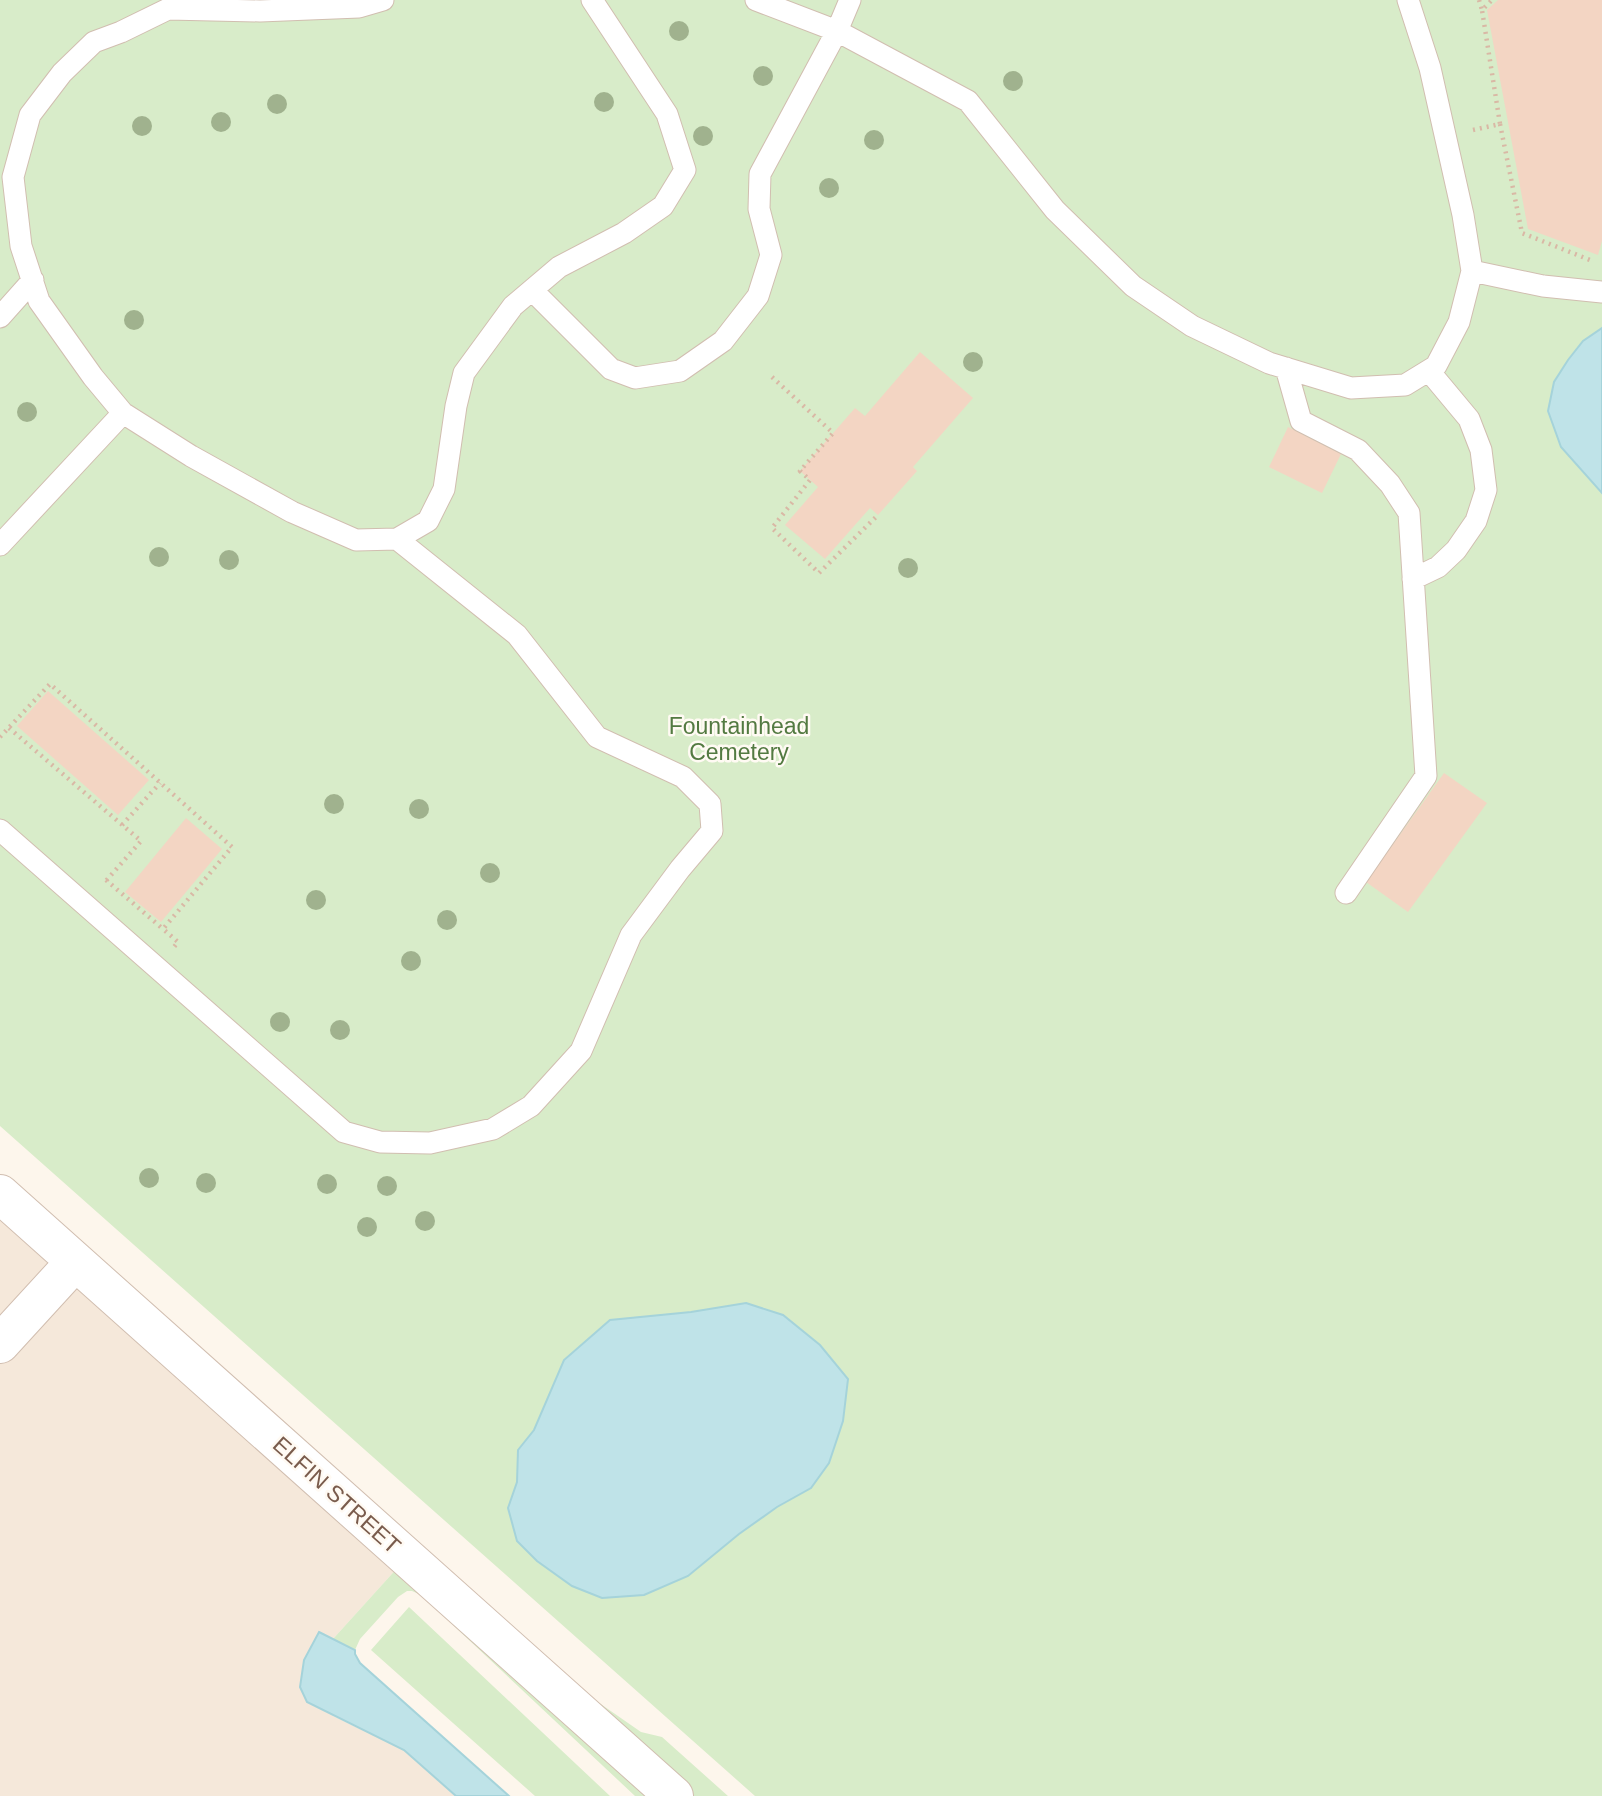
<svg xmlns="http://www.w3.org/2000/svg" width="1602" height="1796" font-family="Helvetica,sans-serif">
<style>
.residential{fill:#f5e8da}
.green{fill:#d8ecc9}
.water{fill:#bfe3e8;stroke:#a5d3da;stroke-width:2}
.building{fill:#f3d5c3}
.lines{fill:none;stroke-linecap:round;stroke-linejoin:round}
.lane-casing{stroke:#d1beb0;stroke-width:23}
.street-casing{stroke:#d1beb0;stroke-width:40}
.path{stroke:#d9b8a5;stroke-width:4.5;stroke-dasharray:2 5;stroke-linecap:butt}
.lane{stroke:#fff;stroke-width:21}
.street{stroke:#fff;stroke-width:38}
.tree{fill:#a0b28e}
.labels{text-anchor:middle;stroke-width:5;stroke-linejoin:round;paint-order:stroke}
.park-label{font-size:23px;fill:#537a41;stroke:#fffaf3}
.street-label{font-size:23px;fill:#7a5c4d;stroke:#fffaf3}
</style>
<rect width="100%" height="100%" fill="#fdf6ec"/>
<path class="residential" d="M0,1196L401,1564L333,1639L319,1633L333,1716L404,1750L456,1796H0Z"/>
<path class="green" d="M0,0H1602V1796H755L0,1126Z
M400,1565L641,1732L662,1737L728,1796H635L421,1595L412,1591H407L398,1597L360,1639L355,1650L333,1639Z
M409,1607L610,1796H535L371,1650Z"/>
<path class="water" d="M1602,328V493L1561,447L1548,411L1554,382L1568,360L1583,341Z
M746,1303L783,1315L820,1345L848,1379L843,1421L829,1463L811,1488L777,1507L739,1534L688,1576L644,1595L602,1598L572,1586L537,1561L517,1541L508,1508L517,1482L518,1450L534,1430L564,1360L610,1320L691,1312Z
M319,1632L355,1650V1654L360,1663L509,1796H456L404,1750L307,1702L300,1687L304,1660Z"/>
<path class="building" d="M1498,0H1602V241L1598,255L1528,229L1487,10Z
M920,352L973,398L913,467L917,471L878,515L870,508L825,559L785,525L818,487L800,471L855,408L865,416Z
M1288,427L1341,454L1322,493L1269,467Z
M48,691L149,780L118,815L17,726Z
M1444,773L1487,803L1408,912L1366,882Z
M186,818L222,849L161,922L125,892Z"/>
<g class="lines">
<defs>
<path id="lane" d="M383,0L359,7L260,11L168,9L121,32L94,42L62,73L30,115L13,177L21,246L39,301L93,377L123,413L191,456L292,512L356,540L397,539L428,521L444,489L456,406L464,373L513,306L559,267L624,233L663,206L685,170L667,114L592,0
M756,0L837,31L968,101L1055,210L1133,286L1192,326L1269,363L1351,388L1405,385L1436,366L1459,322L1472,271L1463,215L1430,68L1408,0
M1472,271L1543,286L1602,292
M532,290L611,369L635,378L680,371L723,341L758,296L771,255L759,209L760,174L837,31L850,0
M0,317L33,280
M1286,368L1301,421L1358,450L1390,484L1409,513L1426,776L1346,893
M0,545L123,413
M1413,579L1438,567L1456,550L1476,521L1486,490L1481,450L1469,419L1429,371
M0,830L344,1132L380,1142L430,1143L493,1129L531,1106L581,1051L631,935L680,869L712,831L710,804L683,777L597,737L517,635L397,539"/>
<path id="street" d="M0,1194L674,1796
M0,1344L75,1262"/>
</defs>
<use href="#lane" class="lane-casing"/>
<use href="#street" class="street-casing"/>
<path class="path" d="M1479,0L1482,10L1492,0
M1500,124L1522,233L1590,260
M1473,130L1500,124L1482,10
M772,377L833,433L800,471L810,480L772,528L819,573L878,515
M9,728L141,841L104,883
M0,737L50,684L232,847L163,929L178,942L174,947
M122,825L160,783
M106,880L163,929"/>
<use href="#lane" class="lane"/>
<use href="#street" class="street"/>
</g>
<g class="tree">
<circle cx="679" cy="31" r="10"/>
<circle cx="763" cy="76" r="10"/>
<circle cx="1013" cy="81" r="10"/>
<circle cx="604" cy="102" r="10"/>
<circle cx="277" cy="104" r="10"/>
<circle cx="221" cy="122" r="10"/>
<circle cx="142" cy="126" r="10"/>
<circle cx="703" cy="136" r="10"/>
<circle cx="874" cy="140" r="10"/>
<circle cx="829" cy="188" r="10"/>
<circle cx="134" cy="320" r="10"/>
<circle cx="973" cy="362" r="10"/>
<circle cx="27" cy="412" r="10"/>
<circle cx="159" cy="557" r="10"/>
<circle cx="229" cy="560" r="10"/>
<circle cx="908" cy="568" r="10"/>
<circle cx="334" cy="804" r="10"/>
<circle cx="419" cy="809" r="10"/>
<circle cx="490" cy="873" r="10"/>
<circle cx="316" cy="900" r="10"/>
<circle cx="447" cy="920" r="10"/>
<circle cx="411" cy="961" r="10"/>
<circle cx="280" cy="1022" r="10"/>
<circle cx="340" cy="1030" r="10"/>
<circle cx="149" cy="1178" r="10"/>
<circle cx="206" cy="1183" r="10"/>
<circle cx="327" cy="1184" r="10"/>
<circle cx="387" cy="1186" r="10"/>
<circle cx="425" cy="1221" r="10"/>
<circle cx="367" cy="1227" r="10"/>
</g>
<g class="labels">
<g class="park-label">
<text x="739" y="734">Fountainhead<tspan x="739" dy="26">Cemetery</tspan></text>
</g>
<g class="street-label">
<text transform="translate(337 1495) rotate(42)" y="8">ELFIN STREET</text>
</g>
</g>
</svg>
